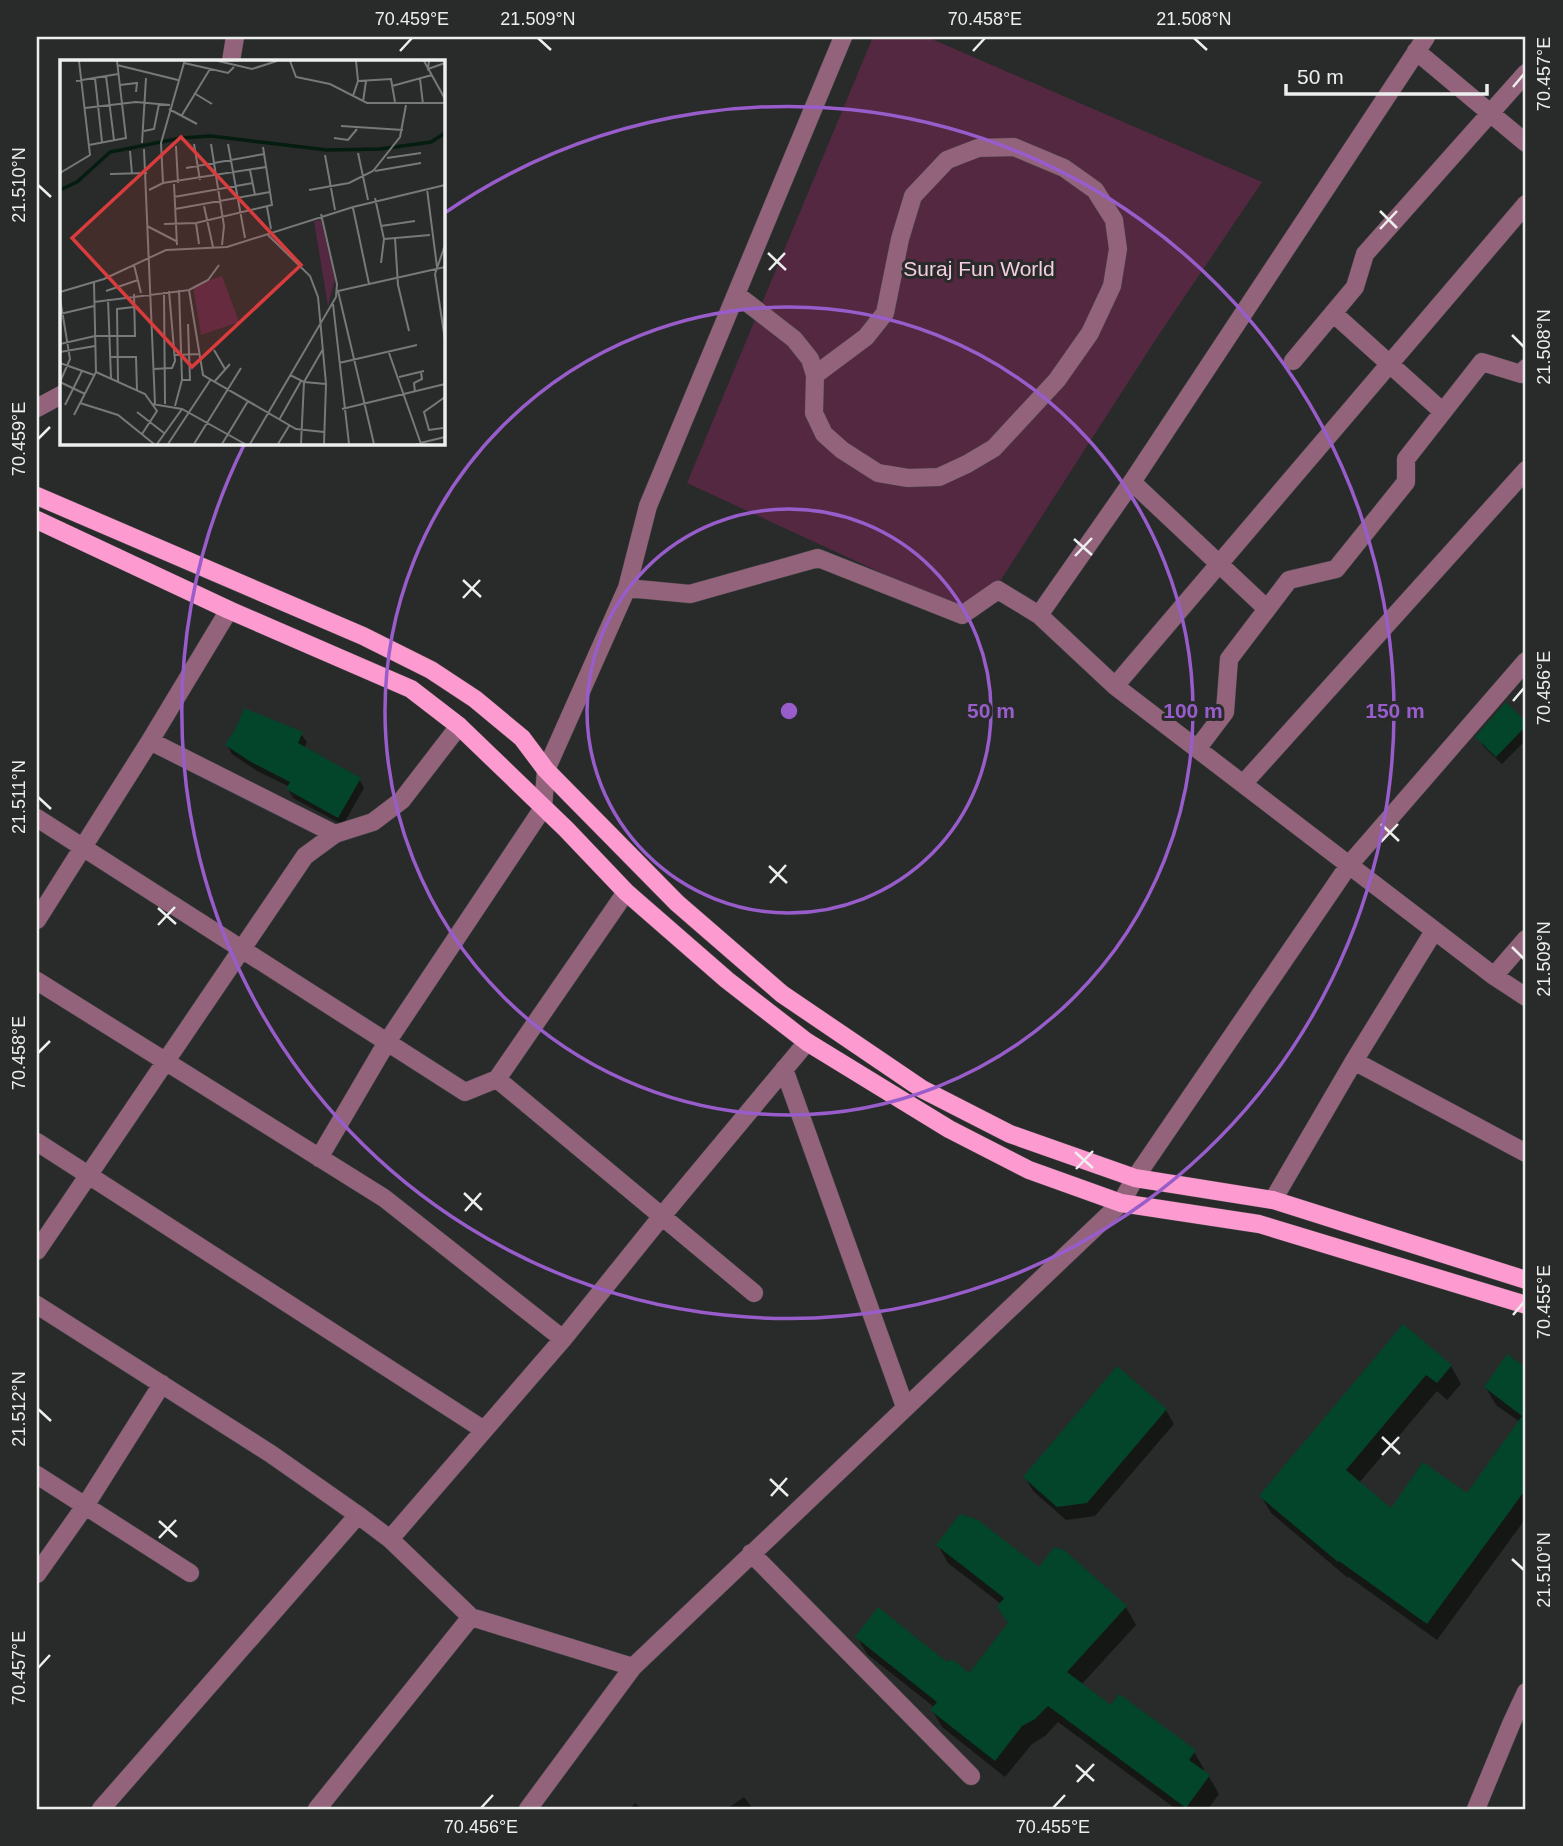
<svg xmlns="http://www.w3.org/2000/svg" width="1563" height="1846" font-family="Helvetica,sans-serif">
  <style>
    .green { fill: #542841 }
    .shadow { fill: #0007 }
    .building { fill: #02452b }
    .lines { fill: none; stroke-linecap: round; stroke-linejoin: round }
    .minor-casing { stroke: #444645; stroke-width: 19 }
    .major-casing { stroke: #444645; stroke-width: 19 }
    .minor { stroke: #93637c; stroke-width: 18 }
    .major { stroke: #fd9acf; stroke-width: 18 }
    .ticks { fill: none; stroke: #edefee; stroke-width: 2.5 }
    .ring { fill: none; stroke: #985dcb; stroke-width: 3.5 }
    .labels { text-anchor: middle; dominant-baseline: central; stroke-width: 6; stroke-linejoin: round; paint-order: stroke }
    .park-label { font-size: 21px; fill: #f5cde1; stroke: #282b29 }
    .inset-river { fill: none; stroke: #051d11; stroke-width: 3.5 }
    .inset-road { fill: none; stroke: #777978; stroke-width: 2 }
    .view { fill: #d83c3c; fill-opacity: 0.15; stroke: #d83c3c; stroke-width: 3.5 }
    .inset-edge { fill: none; stroke: #edefee; stroke-width: 3.5 }
    .centre { fill: #985dcb; stroke: #282b29; stroke-width: 3.5 }
    .ring-label { font-size: 21px; text-anchor: middle; font-weight: bold; fill: #985dcb; stroke: #282b29; stroke-width: 6; stroke-linejoin: round; paint-order: stroke }
    .neatline { fill: none; stroke: #edefee; stroke-width: 2.5 }
    .ticks-label { font-size: 18px; text-anchor: middle; fill: #edefee }
  </style>
  <rect width="100%" height="100%" fill="#282b29"/>
  <path class="green" d="M873,37H927L1262,182L1154,342L977,617L687,483Z"/>
  <path class="shadow" d="M1506,704L1526,725V740L1502,764L1483,746L1478,737Z
    M301,734L307,742L304,748L359,779L364,788L343,825L293,798L288,789L290,787L257,771L232,754L227,745Z
    M1403,1326L1451,1366L1461,1384L1447,1400L1437,1391L1359,1483L1391,1510L1468,1496L1520,1422L1496,1405L1486,1388L1508,1357L1526,1370V1518L1437,1640L1349,1577L1348,1578L1271,1513L1261,1496Z
    M1166,1410L1174,1424L1095,1516L1066,1520L1033,1491L1025,1477Z
    M938,1545L1040,1570L1126,1607L1136,1625L1081,1685L1112,1707L1194,1752L1204,1769L1202,1772L1209,1777L1219,1794L1208,1809H1176L1058,1722L1045,1736L1032,1744L1005,1777L942,1727L932,1710L934,1707L867,1654L857,1637L947,1664L970,1675L1009,1625L999,1607L1001,1604L948,1563Z
    M744,1797L753,1809H727Z
    M635,1803L642,1809H630Z"/>
  <path class="building" d="M1506,702L1526,722V726L1496,757L1475,737Z
    M244,708L303,732L298,743L361,778L338,818L286,789L290,782L251,762L225,745L236,728Z
    M1403,1324L1452,1365L1437,1383L1426,1375L1346,1470L1391,1508L1423,1462L1467,1493L1522,1416L1484,1387L1507,1354L1526,1368V1489L1427,1624L1339,1561L1338,1562L1259,1496Z
    M1117,1366L1167,1409L1087,1503L1057,1507L1023,1477Z
    M960,1514L978,1520L1039,1567L1054,1547L1064,1550L1127,1606L1067,1672L1111,1705L1119,1694L1196,1750L1189,1760L1210,1775L1186,1808L1048,1706L1035,1719L1022,1726L995,1761L930,1710L937,1702L855,1637L878,1607L947,1662L952,1659L969,1673L1008,1623L997,1607L1004,1598L936,1545Z"/>
  <g class="lines">
    <defs>
      <path id="minor" d="M1426,37L1132,482L1039,615L1115,686L1494,976L1526,997
        M1416,51L1526,143
        M231,61L235,37
        M736,294L794,339L810,359L815,375L814,413L824,434L842,450L878,473L908,478L939,477L967,464L994,448L1057,380L1090,333L1112,286L1118,249L1114,220L1095,190L1064,168L1014,147L978,148L947,160L913,196L900,239L885,313L866,337L815,375
        M1333,313L1443,412
        M1293,361L1355,287L1365,254L1526,73
        M37,408L61,395
        M1132,482L1267,609
        M627,588L690,594L818,558L962,615L998,590L1039,615
        M1115,686L1526,204
        M150,741L335,834
        M1197,749L1225,712L1229,659L1289,580L1336,569L1406,482V459L1482,362L1521,374L1526,368
        M1243,784L1526,470
        M37,818L465,1092L497,1079L754,1293
        M37,920L150,741L229,610
        M1494,976L1526,939
        M37,981L384,1198L563,1339
        M1354,1061L1526,1153
        M784,1069L905,1407
        M497,1079L626,892
        M37,1142L484,1430
        M319,1158L387,1042L543,808L546,770L627,588L648,506L843,37
        M1273,1200L1354,1061L1434,931
        M37,1251L305,856L335,834L373,822L402,800L459,726
        M37,1305L271,1454L358,1515L390,1539L471,1617L633,1667
        M37,1475L190,1573
        M390,1539L563,1339L662,1216L807,1042
        M751,1553L971,1776
        M37,1574L85,1506L162,1384
        M101,1809L358,1515
        M317,1809L471,1617
        M528,1809L633,1667L1121,1203L1135,1178L1349,865L1526,661
        M1476,1809L1512,1722L1526,1692"/>
      <path id="major" d="M37,496L363,636L431,670L475,699L522,738L546,770L677,903L782,994L922,1089L1010,1134L1135,1178L1273,1200L1526,1280
        M37,520L229,610L411,689L459,726L566,829L626,892L727,980L807,1042L949,1129L1029,1170L1121,1203L1259,1224L1526,1305"/>
    </defs>
    <use href="#minor" class="minor-casing"/>
    <use href="#major" class="major-casing"/>
    <use href="#minor" class="minor"/>
    <use href="#major" class="major"/>
  </g>
  <path class="ticks" d="M538,38L551,50M1194,38L1207,50M400,51L412,38M973,51L985,38M1513,87L1524,74M38,185L51,197M1380,211L1397,228M1380,229L1397,211M768,253L786,270M769,270L785,253M1512,335L1524,347M38,439L50,427M1074,539L1092,555M1075,556L1092,538M463,580L481,597M463,598L480,580M1513,701L1524,688M38,797L51,809M1381,824L1399,841M1381,842L1398,824M769,866L787,883M770,883L786,865M158,908L176,924M158,925L175,907M1512,947L1524,959M38,1053L50,1041M1075,1152L1093,1168M1076,1169L1093,1151M464,1193L482,1210M465,1211L481,1193M1513,1315L1524,1302M38,1409L51,1421M1382,1437L1400,1454M1382,1455L1399,1437M770,1479L788,1496M771,1496L787,1478M159,1521L177,1537M159,1538L176,1520M1512,1559L1524,1570M38,1668L50,1655M1076,1765L1094,1781M1077,1782L1094,1764M481,1808L493,1795M1053,1808L1065,1795"/>
  <g class="ring">
    <circle cx="789" cy="711" r="202"/>
    <circle cx="789" cy="711" r="404"/>
    <path d="M446 212A606 606 0 1 1 244 445"/>
  </g>
  <g class="labels">
    <g class="park-label">
      <text x="979" y="268">Suraj Fun World</text>
    </g>
  </g>
  <g transform="translate(60 60)">
    <rect width="385" height="385" fill="#282b29"/>
    <path d="M261,160L275,219L268,246L254,161ZM162,216L179,262L141,275L133,226Z" fill="#542841"/>
    <path class="inset-river" d="M0,130L17,122L50,92L121,78L151,76L267,90L320,89L371,82L385,73"/>
    <path class="inset-road" d="M158,1L192,9L217,1M230,1L236,17L270,24L307,43H384M364,1L385,39M369,1L368,9L385,3M57,5L118,20M46,16L54,80M35,18L42,82M360,19L363,44M16,21L58,14M298,21L331,19L335,42M60,25L77,23L76,32M332,26L372,15M134,33L152,44M293,36L298,21L296,1M303,42L306,21M25,48L76,42L110,45M109,49L137,64M122,55L150,9M281,66L343,70M84,71L94,69L99,44M274,78L288,80L297,69M82,83L86,18M134,84L140,120M151,84L164,166L162,185M168,84L185,178M29,85L66,78L57,1M116,86L118,123M84,89L95,344M70,91L72,114M298,93L308,140M265,95L275,150M327,98L361,93M126,108L204,94M190,110L195,135M315,111L361,103M0,113L30,95L19,1M50,114L87,113M103,123L101,83L124,3L168,13L174,7M114,124L117,185M367,129L377,207M89,130L103,123L206,107M249,130L289,123L313,111L340,77L346,45M114,137L193,123M315,138L324,179L321,203M144,146L153,187M207,147L211,169M293,148L309,224M115,149L210,132M136,163L139,184M104,164L136,163L212,145L203,87M87,166L116,181M321,166L355,161M208,175L250,216L258,237L266,324L264,384M335,178L338,225L349,271M324,179L370,175M385,185L375,214L385,280M74,205L81,233M129,230L148,220L159,205M46,231L78,220M0,232L44,219L106,190L167,187L293,147L385,125M104,232L105,344M0,238L10,299L0,322M48,239L51,318M34,242L129,230L143,315L236,369L264,372M273,244L289,384M0,254L34,246M0,284L35,276H75L74,234M154,290L165,309M0,292L35,286M329,293L361,384M115,295L139,294M50,297H76L77,330M0,303L34,315M279,303L357,285M93,309L112,308L115,301L109,231M36,312L85,334L97,351L82,374M230,315L244,322L266,324M339,317L364,311M122,320H130L128,264M58,321L57,249L74,247M155,321L170,304M0,322L25,334M355,332L354,323L362,319L361,312M20,343L58,355L94,384M92,344L122,349L185,384M5,345L22,311M115,346L122,320L119,230M282,349L385,324M77,352L104,373M14,355L36,312L34,223M219,360L241,321M383,368L369,370L364,352L385,337M97,384L122,349M108,384L151,319M134,384L181,308M162,384L188,341M190,384L276,237L277,224L261,154M218,384L229,366M241,384L244,322L263,289M314,384L278,231L385,207M356,384L385,377"/>
    <path class="view" d="M121,77L241,205L132,307L12,178Z"/>
    <rect width="385" height="385" class="inset-edge"/>
  </g>
  <circle cx="789" cy="711" r="10" class="centre"/>
  <g class="ring-label">
    <text x="991" y="718">50 m</text>
    <text x="1193" y="718">100 m</text>
    <text x="1395" y="718">150 m</text>
  </g>
  <rect width="1563" height="1846" fill="none" stroke="#282b29" stroke-width="77"/>
  <path d="M1286 84v10h201v-10" fill="none" stroke="#edefee" stroke-width="3.5"/>
  <text x="1297" y="84" font-size="21" fill="#edefee" stroke="#282b29" stroke-width="5" paint-order="stroke">50 m</text>
  <rect x="38" y="38" width="1486" height="1770" class="neatline"/>
  <g class="ticks-label">
    <text x="412" y="25">70.459°E</text>
    <text x="538" y="25">21.509°N</text>
    <text x="985" y="25">70.458°E</text>
    <text x="1194" y="25">21.508°N</text>
    <text transform="translate(1544 74) rotate(-90)" y="6">70.457°E</text>
    <text transform="translate(19 185) rotate(-90)" y="6">21.510°N</text>
    <text transform="translate(1544 347) rotate(-90)" y="6">21.508°N</text>
    <text transform="translate(19 439) rotate(-90)" y="6">70.459°E</text>
    <text transform="translate(1544 688) rotate(-90)" y="6">70.456°E</text>
    <text transform="translate(19 797) rotate(-90)" y="6">21.511°N</text>
    <text transform="translate(1544 959) rotate(-90)" y="6">21.509°N</text>
    <text transform="translate(19 1053) rotate(-90)" y="6">70.458°E</text>
    <text transform="translate(1544 1302) rotate(-90)" y="6">70.455°E</text>
    <text transform="translate(19 1409) rotate(-90)" y="6">21.512°N</text>
    <text transform="translate(1544 1570) rotate(-90)" y="6">21.510°N</text>
    <text transform="translate(19 1668) rotate(-90)" y="6">70.457°E</text>
    <text x="481" y="1833">70.456°E</text>
    <text x="1053" y="1833">70.455°E</text>
  </g>
</svg>
